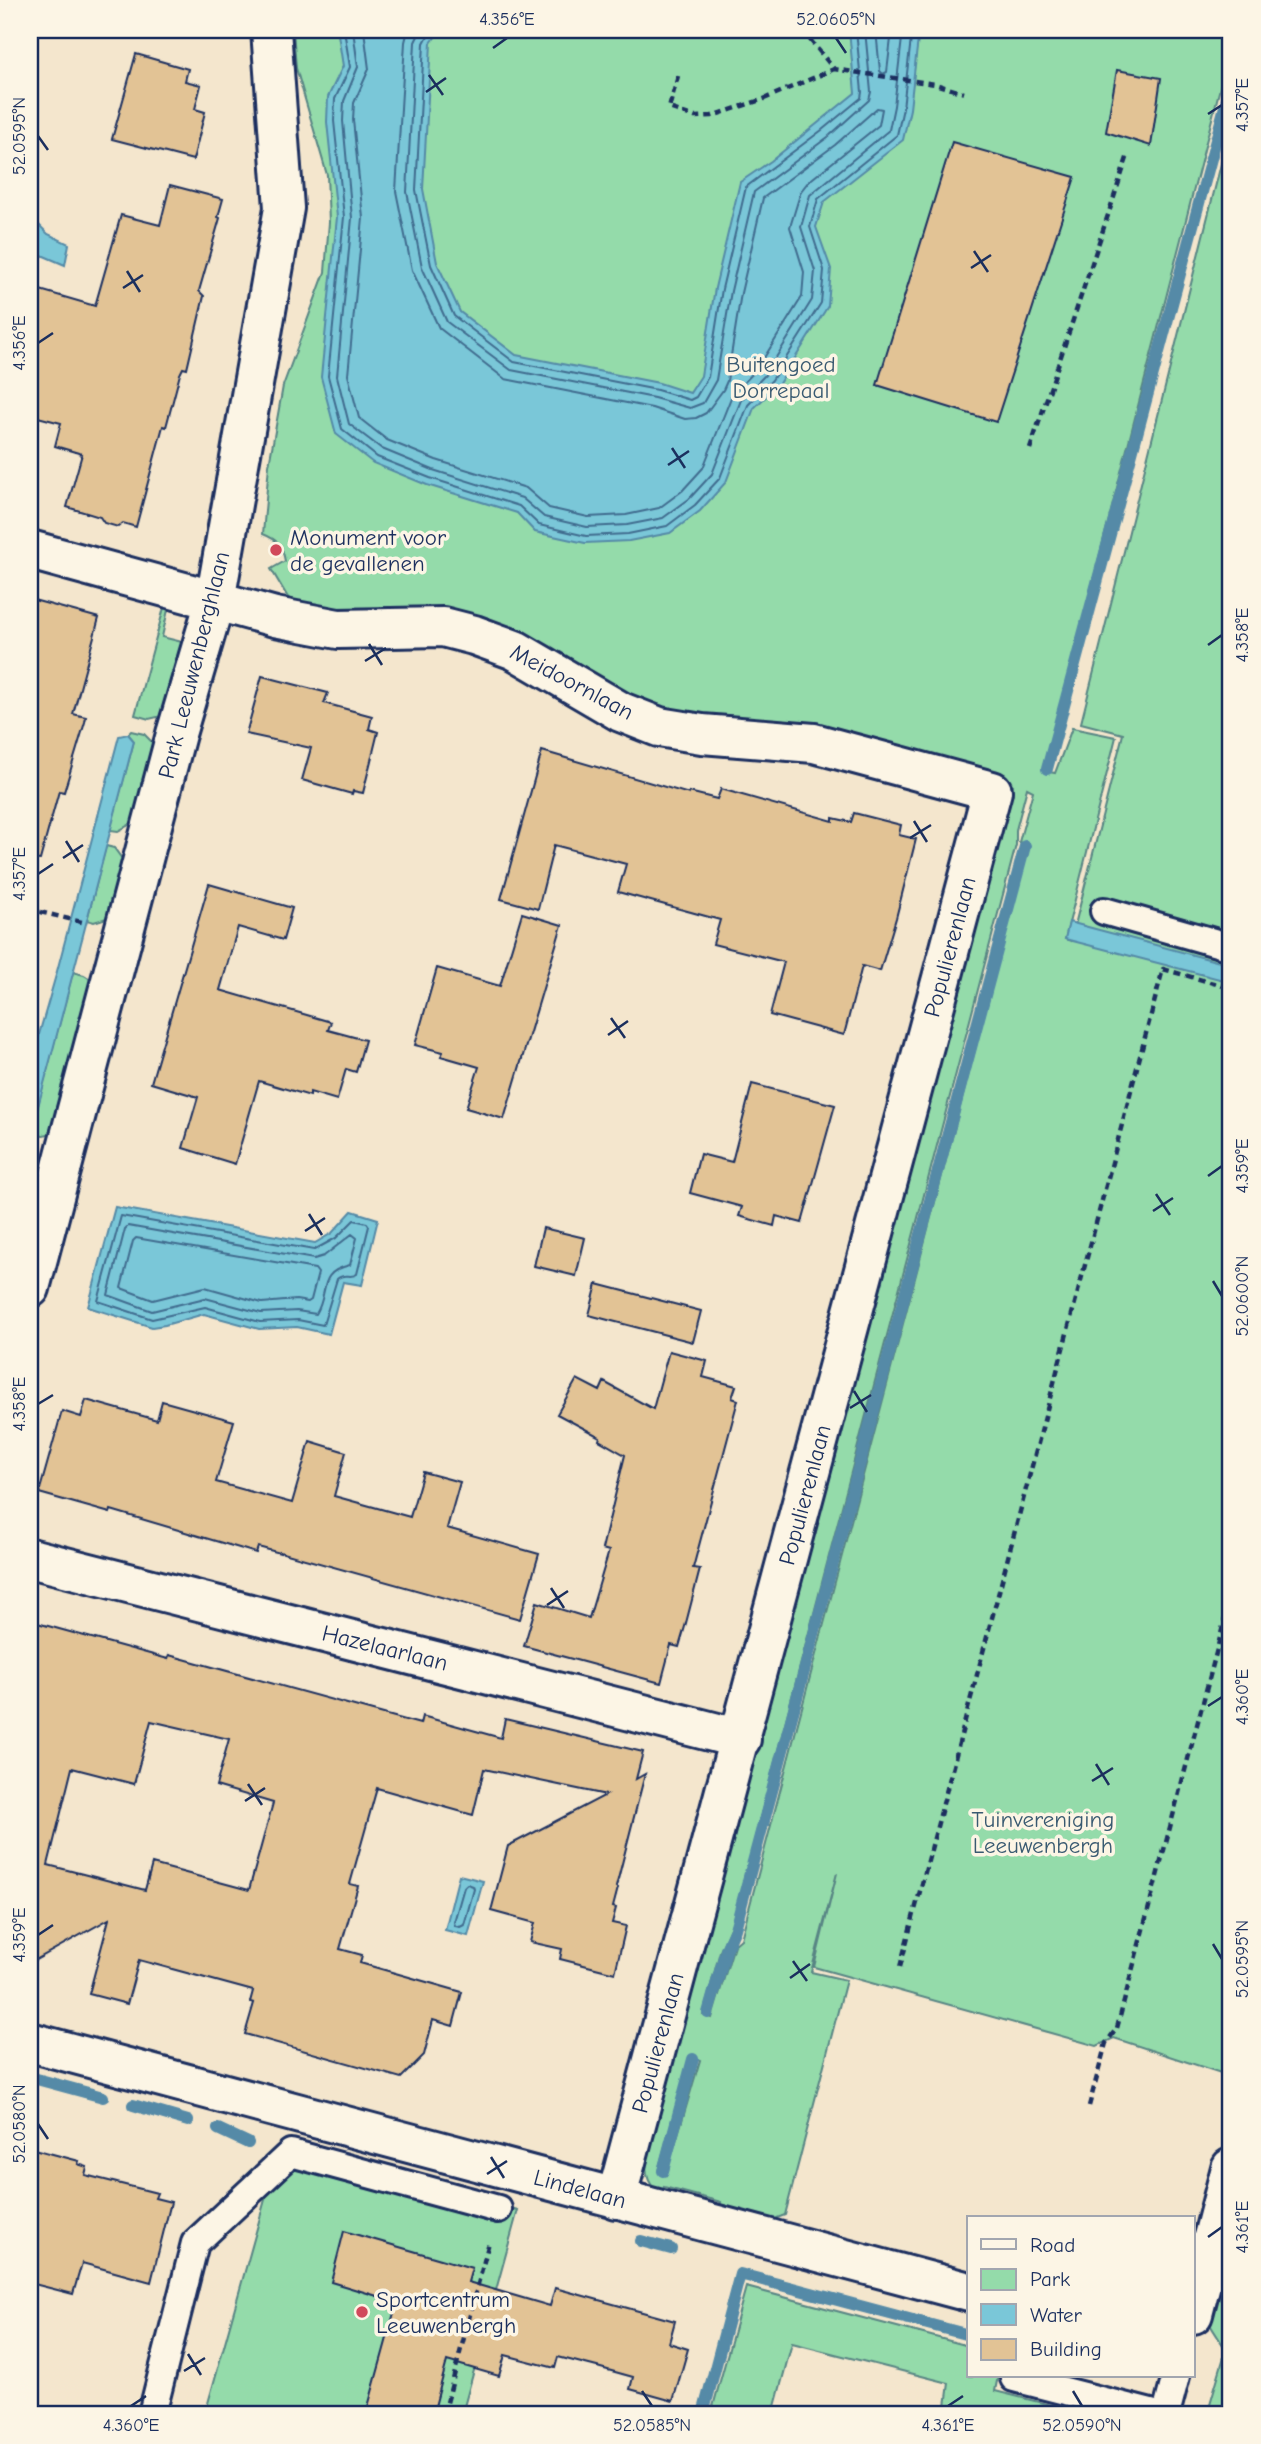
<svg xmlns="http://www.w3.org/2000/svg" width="1261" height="2444" font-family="'Comic Neue',sans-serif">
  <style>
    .green { fill: #94dbaa; stroke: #588584; stroke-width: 2; fill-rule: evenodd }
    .water { fill: #7ac7d8; stroke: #548aa7; stroke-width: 2 }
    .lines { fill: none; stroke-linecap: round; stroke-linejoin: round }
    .shore { stroke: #416c8f; stroke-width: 2 }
    .stream { stroke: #548aa7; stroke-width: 12 }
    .building { fill: #e2c395; stroke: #1b2f5e; stroke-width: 2; fill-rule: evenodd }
    .lane-casing { stroke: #1b2f5e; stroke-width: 32 }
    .street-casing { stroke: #1b2f5e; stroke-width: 44 }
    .path { stroke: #1b2f5e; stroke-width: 4.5; stroke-dasharray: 7 5; stroke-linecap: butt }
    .lane { stroke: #fcf5e5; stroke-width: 26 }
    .street { stroke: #fcf5e5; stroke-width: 38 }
    .ticks { fill: none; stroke: #1b2f5e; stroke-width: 2.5 }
    .poi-dot { fill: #d1495b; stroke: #fcf5e5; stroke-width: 2.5 }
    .labels { text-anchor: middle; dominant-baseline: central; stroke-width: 7; stroke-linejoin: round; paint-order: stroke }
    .park-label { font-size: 23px; fill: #395a71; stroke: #fcf5e5 }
    .poi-label { font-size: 23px; fill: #1b2f5e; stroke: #fcf5e5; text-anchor: start }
    .street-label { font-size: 23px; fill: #1b2f5e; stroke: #fcf5e5 }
    .neatline { fill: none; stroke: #1b2f5e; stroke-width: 2.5 }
    .ticks-label { font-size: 18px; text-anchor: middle; fill: #1b2f5e }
  </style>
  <rect width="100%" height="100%" fill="#f4e6cd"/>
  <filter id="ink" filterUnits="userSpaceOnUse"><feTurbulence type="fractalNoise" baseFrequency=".0143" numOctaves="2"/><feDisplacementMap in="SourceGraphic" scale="14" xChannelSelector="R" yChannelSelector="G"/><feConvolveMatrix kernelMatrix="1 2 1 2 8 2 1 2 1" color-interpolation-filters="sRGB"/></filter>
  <g filter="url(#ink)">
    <path class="green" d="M293,30H1231V45L1044,771L1055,773L1072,728L1116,737L1065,939L1071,941L1123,734L1081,723L1231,124V2060L1227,2075L1114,2038L1097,2046L814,1967L837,1873L811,1972L846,1980L785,2215L772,2220L719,2210L721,2202L664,2187L662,2196C650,2186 644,2176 647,2161L1013,785L802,727L651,710L347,615L293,606L271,569L285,561C282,545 278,540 263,534L269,465L283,386L325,272L329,222L327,175L296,68ZM1027,788L1033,791L1019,842L1029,845L741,1939L734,1945L712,2018L703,2015L720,1951L733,1921L1016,845V830ZM690,2056L700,2060L666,2175L658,2171Z
      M165,604L169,605L162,637L182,642L162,716L149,719L135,715Z
      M131,731L144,734L155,745L136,821L118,831L110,830L134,741L128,734Z
      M106,846L114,848L125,863L110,917L94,922L87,920Z
      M73,972L84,975L95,982L54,1133L38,1136L30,1135Z
      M280,2146L518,2210L462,2414H205Z
      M1231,2240V2315L1223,2345L1209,2323Z
      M746,2287L969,2346V2376H998L995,2391L1086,2414H945L949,2383L792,2343L773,2414H711Z
      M1231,2333V2414H1207Z"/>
    <path class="water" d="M335,30H440L431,43L423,189L437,263L460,312L516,355L659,383L690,393L701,376L715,288L740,182L771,161L855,93L849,30H919L910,109L903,140L824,202L816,227L831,269L828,306L778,385L754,408L726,482L700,511L670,533L629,541L585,543L535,532L517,513L427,485L373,463L336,434L321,377L337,217L327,122L328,97L343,66L338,34Z
      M32,218L48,234L69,244L65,265L30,250V221Z
      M128,734L134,741L30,1137V1066L56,975L119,736Z
      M1069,922L1231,965V982L1065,939Z
      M115,1207L315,1243L332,1233L352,1211L378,1219L362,1285L343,1282L329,1334L297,1327L259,1329L204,1314L165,1325L152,1327L88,1307Z
      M459,1875L483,1881L468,1936L445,1930Z"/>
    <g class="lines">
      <path class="shore" d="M344,30L350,67L335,99L334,121L344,217L328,376L342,429L377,457L430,478L519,506L539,525L586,536L628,534L667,526L695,505L720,478L748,405L772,380L821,303L824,270L810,227L818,199L897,135L903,108L912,30
        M353,30L358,67L344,101L343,121L352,218L337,376L349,424L382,449L433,470L522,498L544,517L587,527L627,525L663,518L689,499L712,474L741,400L765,375L812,300L815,271L801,227L810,195L889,130L894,106L903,30
        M364,30L369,69L354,103L353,120L363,218L348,375L359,418L387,440L436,460L526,488L549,508L588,517L626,515L659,508L682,491L703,468L732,395L757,369L802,297L804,272L790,227L801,191L808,182L879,125L882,109L877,108L835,145L763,198L741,293L727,381L723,390L706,413L696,418L685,419L652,408L505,379L439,328L412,270L396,191L405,42L408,30
        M421,30L415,42L407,192L422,267L447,322L511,370L654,398L690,408L703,403L716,380L731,291L754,192L828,137L869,100L871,92L865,30
        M431,30L424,43L416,190L431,265L454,316L514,362L657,390L690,400L696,397L708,377L722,289L746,187L822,130L861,98L862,92L856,30
        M876,30L880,71L883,74L887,72L892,30
        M121,1216L314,1250L336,1238L354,1220L367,1223L369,1226L357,1274C351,1279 344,1272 337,1279L323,1325L298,1320L260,1322L205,1307L152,1319L98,1301Z
        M128,1226L314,1259L324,1256L352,1234L357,1238L350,1265C316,1273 330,1291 316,1314L297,1311L261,1313L205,1298L152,1311L108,1295L125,1229Z
        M136,1238L315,1269L318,1273L311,1300L308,1302L296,1300L262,1303L205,1287L153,1300L121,1288L133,1241Z
        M467,1884L473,1886L474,1889L464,1925L460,1927L455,1926L454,1922L464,1887Z"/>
      <path class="stream" d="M1047,769L1231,84
        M708,2013L727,1947L735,1929L1025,846
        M33,2078L103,2097
        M133,2105L188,2121
        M218,2129L248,2143
        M663,2171L693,2059
        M641,2241L671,2249
        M703,2414L740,2274L969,2335"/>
    </g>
    <path class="building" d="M136,54L188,69L185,81L201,85L195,109L205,112L193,160L112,139Z
      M1117,70L1161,78L1151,146L1106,132Z
      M952,142L1075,177L996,422L877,385Z
      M170,185L223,199L218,217L220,218L199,291L204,296L187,369L183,368L180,374L166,427L163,426L136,527L123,523L118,527L104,523L100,517L67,507L82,454L55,446L61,423L30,415V287L95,306L121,215L160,225Z
      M30,599L99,618L73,714L86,717L85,722L64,792L59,791L40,860L30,859Z
      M262,676L328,693L324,703L372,716L369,729L378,732L363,793L353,791L352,794L302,780L311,748L246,734Z
      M542,751L689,794V792L717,799L721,789L833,821V818L851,822L854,813L901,825L899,835L916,839L896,918L880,971L862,966L844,1035L770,1015L784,962L713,944L720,920L618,892L626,864L554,845L538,909L501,899Z
      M209,884L292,908L283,940L238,927L220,990L331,1022L328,1030L365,1040L356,1072L346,1069L337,1100L310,1092V1096L259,1081L235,1164L183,1148L198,1097L151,1083Z
      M522,913L562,925L504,1119L466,1108L479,1067L441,1056L443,1052L415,1045L437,968L500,986Z
      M752,1084L835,1105L802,1223L776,1216L774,1226L739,1216L742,1207L690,1193L700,1154L732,1162Z
      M543,1228L585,1238L576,1276L534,1266Z
      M597,1284L701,1311L693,1342L589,1315Z
      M669,1351L707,1361L703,1377L736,1386L732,1398L738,1400L693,1568L700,1569L686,1623L679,1647L671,1645L661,1683L524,1646L537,1602L589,1618L609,1551L602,1549L625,1455L599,1440L600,1437L557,1414L577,1379L600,1391L604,1382L653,1409Z
      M86,1400L157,1420L162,1401L234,1421L216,1482L292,1503L310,1441L346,1452L334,1496L410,1517L423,1472L460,1482L447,1528L539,1554L520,1619L280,1552V1553L258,1547L256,1553L111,1510L110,1513L39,1493L62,1411L81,1417Z
      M30,1621L168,1659L169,1655L420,1724L422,1716L501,1738L505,1719L643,1752L636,1779L645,1774L616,1887L618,1888L613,1907L616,1908L612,1923L626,1926L615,1973L560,1959L562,1949L530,1942L535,1923L491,1911L508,1846L606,1795L484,1769L473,1815L377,1788L350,1884L358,1886L340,1949L362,1955L360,1963L462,1992L453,2026L433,2020L424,2055L401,2078L245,2034L254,2003L250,2002L253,1991L139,1960L127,2004L89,1994L109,1919L30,1963ZM151,1721L229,1739L216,1786L273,1803L249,1890L152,1864L145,1890L48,1865L72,1768L134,1784Z
      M30,2148L79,2161L78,2164L87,2167L85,2175L157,2193L155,2198L171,2202L151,2282L82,2263L73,2294L30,2283Z
      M344,2231L472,2268L468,2282L550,2306L555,2288L675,2321L669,2343L688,2349L673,2401L630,2389L633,2377L597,2367L558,2357L555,2368L505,2355L499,2376L447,2361L433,2414H366L397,2302L331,2282Z"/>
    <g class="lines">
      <defs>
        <path id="lane" d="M1104,911L1231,947
          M1014,2378L1155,2414
          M152,2414L195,2243L291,2153L498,2209
          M1166,2414L1176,2376"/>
        <path id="street" d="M30,550L275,617L338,629L443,627L474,635L515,650L621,712L659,727L702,734L814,743L992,791L616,2199
          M30,1288L176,734L215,601L284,208L271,30
          M30,1558L741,1739
          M30,2042L969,2292
          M1193,2314L1231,2168"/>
      </defs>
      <use href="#lane" class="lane-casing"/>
      <use href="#street" class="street-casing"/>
      <path class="path" d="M802,30L834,69L935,84L964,93
        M678,76L669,108L695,117L712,116L764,99L834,69
        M1030,449L1128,155
        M40,912L86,923
        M900,1967L1163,969L1231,988
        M1089,2106L1106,2043L1117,2028L1231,1596
        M444,2414L489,2242"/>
      <use href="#lane" class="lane"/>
      <use href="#street" class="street"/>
    </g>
  </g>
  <path class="ticks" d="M836,38L846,53M493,48L507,38M429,75L443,95M426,92L446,78M1208,114L1222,105M38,136L48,150M974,251L988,272M971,268L991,255M127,271L140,292M123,288L143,275M38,343L53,333M672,448L685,468M668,465L689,451M369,644L382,665M1208,645L1222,635M365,661L386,648M914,821L927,842M910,838L931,825M66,841L79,862M63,858L83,845M38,874L53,864M611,1018L625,1038M608,1035L628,1021M1208,1176L1222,1166M1156,1194L1170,1215M1153,1211L1173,1198M309,1214L322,1235M305,1231L325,1218M1213,1281L1222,1296M854,1391L867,1412M38,1404L53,1395M850,1408L871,1395M551,1588L564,1608M547,1605L568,1591M1208,1706L1222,1697M1096,1764L1109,1785M1092,1781L1113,1768M248,1784L262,1805M245,1801L265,1788M38,1935L53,1925M1213,1944L1222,1959M793,1961L807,1981M790,1978L810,1964M38,2124L48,2139M491,2157L504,2178M487,2174L507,2161M1208,2237L1222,2227M188,2354L201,2375M184,2371L205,2358M642,2391L652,2406M1073,2391L1082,2406M131,2406L146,2396M948,2406L963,2396"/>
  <g class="poi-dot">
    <circle cx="276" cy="550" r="7"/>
    <circle cx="362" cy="2312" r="7"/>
  </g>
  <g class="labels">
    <g class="park-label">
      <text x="781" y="364">Buitengoed<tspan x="781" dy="26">Dorrepaal</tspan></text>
      <text x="1043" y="1819">Tuinvereniging<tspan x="1043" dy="26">Leeuwenbergh</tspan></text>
    </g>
    <g class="poi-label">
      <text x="290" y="537">Monument voor<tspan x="290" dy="26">de gevallenen</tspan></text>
      <text x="376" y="2299">Sportcentrum<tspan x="376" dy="26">Leeuwenbergh</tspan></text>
    </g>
    <g class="street-label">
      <text transform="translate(194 665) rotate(-76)">Park Leeuwenberghlaan</text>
      <text transform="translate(572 682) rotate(28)">Meidoornlaan</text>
      <text transform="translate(950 947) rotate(-75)">Populierenlaan</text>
      <text transform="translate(805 1495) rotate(-75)">Populierenlaan</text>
      <text transform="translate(385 1648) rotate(14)">Hazelaarlaan</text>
      <text transform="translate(658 2043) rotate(-75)">Populierenlaan</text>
      <text transform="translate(580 2189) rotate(15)">Lindelaan</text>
    </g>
  </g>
  <rect width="1261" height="2444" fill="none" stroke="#fcf5e5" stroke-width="77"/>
  <rect x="967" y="2216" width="228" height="161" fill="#fcf5e5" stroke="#a2a6af" stroke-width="2"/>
  <rect x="981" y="2239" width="35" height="10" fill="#fcf5e5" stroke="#a2a6af" stroke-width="2"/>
  <text x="1030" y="2252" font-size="21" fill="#1b2f5e">Road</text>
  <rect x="981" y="2269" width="35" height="21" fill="#94dbaa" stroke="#a2a6af" stroke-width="2"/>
  <text x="1030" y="2286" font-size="21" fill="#1b2f5e">Park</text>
  <rect x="981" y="2304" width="35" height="21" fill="#7ac7d8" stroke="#a2a6af" stroke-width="2"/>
  <text x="1030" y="2322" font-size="21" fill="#1b2f5e">Water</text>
  <rect x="981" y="2339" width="35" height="21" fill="#e2c395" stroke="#a2a6af" stroke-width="2"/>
  <text x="1030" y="2356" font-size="21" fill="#1b2f5e">Building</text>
  <rect x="38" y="38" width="1184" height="2368" class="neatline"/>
  <g class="ticks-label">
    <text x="507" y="25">4.356°E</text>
    <text x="836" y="25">52.0605°N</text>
    <text transform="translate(1242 105) rotate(-90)" y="6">4.357°E</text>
    <text transform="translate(19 136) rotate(-90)" y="6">52.0595°N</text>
    <text transform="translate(19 343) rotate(-90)" y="6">4.356°E</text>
    <text transform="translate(1242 635) rotate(-90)" y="6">4.358°E</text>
    <text transform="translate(19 874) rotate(-90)" y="6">4.357°E</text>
    <text transform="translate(1242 1166) rotate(-90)" y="6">4.359°E</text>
    <text transform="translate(1242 1296) rotate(-90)" y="6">52.0600°N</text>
    <text transform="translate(19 1404) rotate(-90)" y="6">4.358°E</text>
    <text transform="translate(1242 1697) rotate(-90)" y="6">4.360°E</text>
    <text transform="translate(19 1935) rotate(-90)" y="6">4.359°E</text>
    <text transform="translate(1242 1959) rotate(-90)" y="6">52.0595°N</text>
    <text transform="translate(19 2124) rotate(-90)" y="6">52.0580°N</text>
    <text transform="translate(1242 2227) rotate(-90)" y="6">4.361°E</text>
    <text x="131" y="2431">4.360°E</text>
    <text x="652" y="2431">52.0585°N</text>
    <text x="948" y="2431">4.361°E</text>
    <text x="1082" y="2431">52.0590°N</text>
  </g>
</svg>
